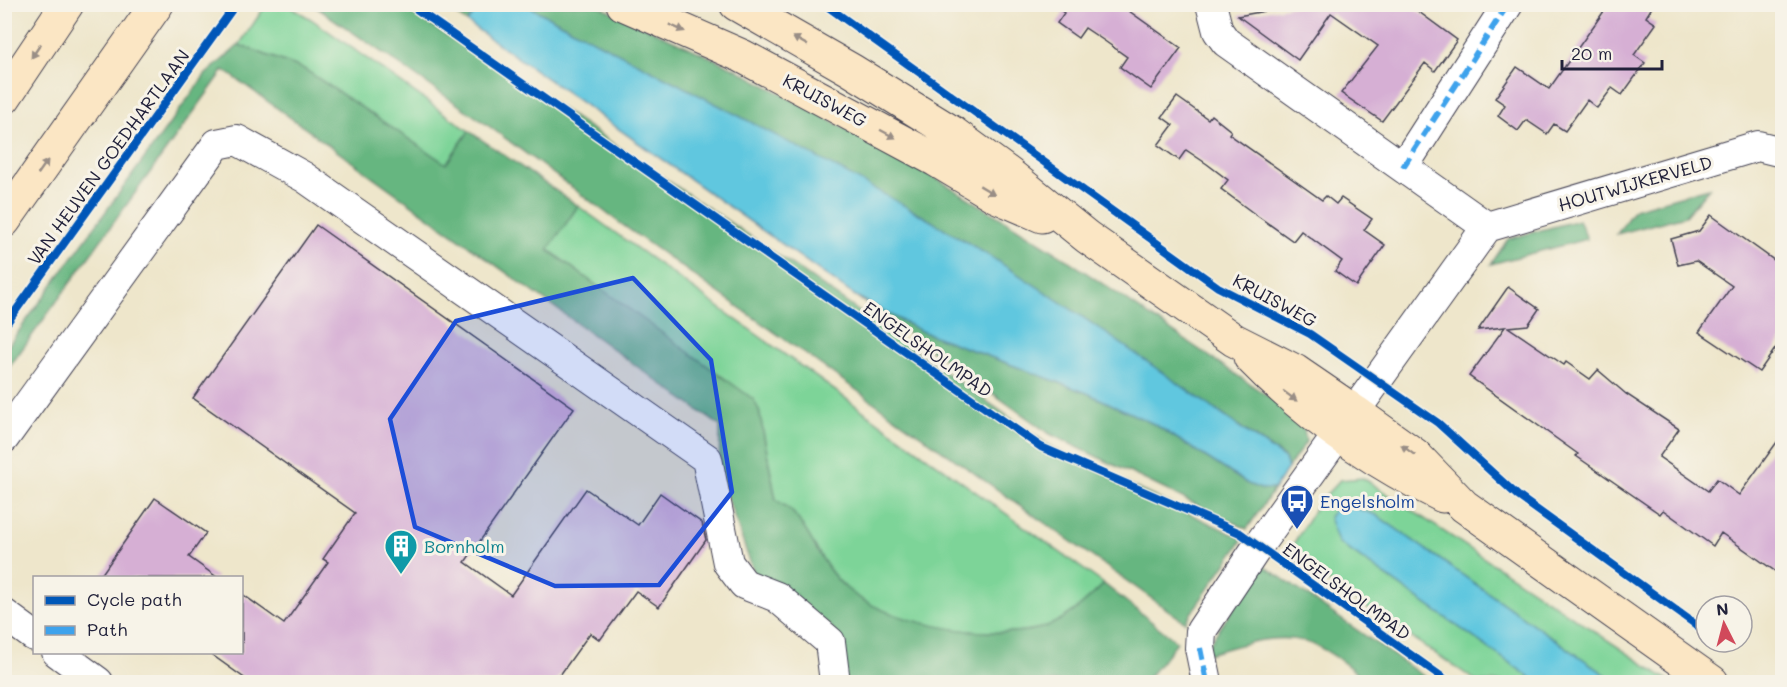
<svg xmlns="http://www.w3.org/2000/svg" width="1787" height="687" font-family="Mali,sans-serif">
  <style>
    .green { fill: #7dd498; stroke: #507b6a; stroke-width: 1.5 }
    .forest { fill: #66b680; stroke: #446c5e; stroke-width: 1.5 }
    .water { fill: #61c7df; stroke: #42748d; stroke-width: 1.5 }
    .building { fill: #d6afd4 }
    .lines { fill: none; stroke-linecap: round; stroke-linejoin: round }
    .street-casing { stroke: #413f51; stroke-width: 32 }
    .secondary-casing { stroke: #413f51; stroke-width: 35 }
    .street { stroke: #fff; stroke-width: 30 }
    .secondary { stroke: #fbe6c4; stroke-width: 33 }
    .quiet { stroke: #3ea2ec; stroke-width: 6; stroke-dasharray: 12 6; stroke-linecap: butt }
    .cycleway-casing { stroke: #f7f3e8; stroke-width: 11 }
    .cycleway { stroke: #0057b8; stroke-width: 8 }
    .oneway { fill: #998e86 }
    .marked { fill: #1d4ed8; fill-opacity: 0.2; stroke: #1d4ed8; stroke-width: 4.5; stroke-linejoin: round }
    .labels { text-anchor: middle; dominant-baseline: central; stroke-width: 6; stroke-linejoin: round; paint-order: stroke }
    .street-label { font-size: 18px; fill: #22223b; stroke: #f7f3e8 }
    .transit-label { font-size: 18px; fill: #164399; stroke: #f7f3e8; text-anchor: start }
    .culture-label { font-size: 18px; fill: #0d838f; stroke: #f7f3e8; text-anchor: start }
  </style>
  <rect width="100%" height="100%" fill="#f7f3e8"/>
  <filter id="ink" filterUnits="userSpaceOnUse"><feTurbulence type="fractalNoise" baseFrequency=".0167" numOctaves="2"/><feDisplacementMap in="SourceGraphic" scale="12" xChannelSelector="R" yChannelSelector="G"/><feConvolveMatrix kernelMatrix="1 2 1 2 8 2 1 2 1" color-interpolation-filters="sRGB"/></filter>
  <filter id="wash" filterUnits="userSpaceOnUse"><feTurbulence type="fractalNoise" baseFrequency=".008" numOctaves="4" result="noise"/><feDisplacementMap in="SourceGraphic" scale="24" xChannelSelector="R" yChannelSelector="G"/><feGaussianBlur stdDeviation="1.35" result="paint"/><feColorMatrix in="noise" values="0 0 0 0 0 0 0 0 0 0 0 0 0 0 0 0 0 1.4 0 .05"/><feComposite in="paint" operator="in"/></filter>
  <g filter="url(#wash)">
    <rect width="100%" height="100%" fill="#eee6cb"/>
    <path class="green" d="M266,5H287L311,19L469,131L446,164L304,69L239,45Z
      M578,206L1104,584C1085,603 1064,623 1037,629C985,640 886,624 846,588C822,566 813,538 794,514C790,508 782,504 776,500L759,410L548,249Z
      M1363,478L1671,682H1616L1376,515L1356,508H1336L1338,542L1537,682H1478L1287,554L1320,501L1340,480Z"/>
    <path class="forest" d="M313,5H399L529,87L800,270L1056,450L1243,539L1185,622L624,226L486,124Z
      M442,5H481L467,22Z
      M526,5H597L736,69L936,178L1060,255L1275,401L1303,424L1306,442L1288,468L1285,458L1116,341L919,214Z
      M239,45L304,69L446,164L469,131L578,206L548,250L753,399L759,410L776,500C782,504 790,508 794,514C814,538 821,566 846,588C886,624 986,640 1037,629C1064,623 1085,603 1104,584L1177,642L1145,682H839L832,628L754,573L719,474L720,426L224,70L5,373V350L205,75Z
      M1709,188L1685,216L1617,234L1634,209Z
      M1579,220L1587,239L1491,264L1508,239Z
      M854,295L921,331L1087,393L1156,425L1248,484L1261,489H1274L1247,529L1050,434Z
      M1263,565L1432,682H1367C1306,627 1283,632 1208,654L1207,647Z"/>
    <path class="water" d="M481,5H526C657,74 790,140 919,214C1046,286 1165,375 1285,459L1288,468L1274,489H1261L1248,484L1156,425L1087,393L921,331L854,295L467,22Z
      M1336,508H1356L1376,515L1616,682H1537L1338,542L1329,517Z"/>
    <g id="blocks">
      <path class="building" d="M1052,4H1119L1181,48L1151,89L1120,67L1127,57L1106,42L1085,28L1078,38L1057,23L1064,13Z
        M1303,4H1408L1457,40L1435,71L1425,63L1382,121L1341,93L1378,46L1331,13L1298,60L1238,16Z
        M1609,4H1654L1646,17L1656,24L1634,55L1645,63L1622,95L1612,88L1597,108L1587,100L1565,131L1554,124L1547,134L1526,120L1518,131L1498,116L1505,105L1495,98L1517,67L1549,89Z
        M1177,97L1208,119L1211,115L1231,131L1229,134L1322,200L1326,196L1336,204L1341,198L1372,219L1364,230L1385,245L1356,286L1335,271L1342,261L1301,231L1293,241L1252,212L1221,189L1228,180L1207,164L1186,150L1179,160L1158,145L1173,125L1162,117Z
        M1711,215L1782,266V339L1759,372L1699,332L1732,286L1696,261L1678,265L1671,239L1699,231Z
        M316,225L574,408L465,562L511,595L586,489L638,525L660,493L702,523L706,540L659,607L636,591L600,640L590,633L555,682H250L208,652H242V594L284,624L328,562L323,559L355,513L193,398Z
        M1508,287L1539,309L1528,325L1508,327L1564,365L1566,362L1590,379L1598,370L1626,394L1679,429L1659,457L1708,491L1717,479L1739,495L1782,435V576L1721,533L1713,546L1663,510L1660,514L1576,456L1578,454L1469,376L1505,327L1478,330Z
        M155,498L206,533L189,557L218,578H99Z"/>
    </g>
  </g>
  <g filter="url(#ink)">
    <use href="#blocks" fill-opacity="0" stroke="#413f51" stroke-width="1.5"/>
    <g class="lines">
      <defs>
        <path id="street" d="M1211,4L1218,31L1226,42L1487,227
          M1403,167L1508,4
          M4,438L217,144L237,140L304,177L707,459L728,563L744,584L777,597L830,642L835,682
          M4,614L34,636
          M57,652L98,682
          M1207,682L1200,648L1201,631L1258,546L1487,227L1758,146L1782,152"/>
        <path id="secondary" d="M623,4L742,56L936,160L996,196L1042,216
          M736,4L851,70L953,133L1009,174L1087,237L1234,340L1295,371L1355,412L1415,455L1464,506L1712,682
          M4,98L67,4
          M4,221L157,4
          M1250,357C1305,414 1372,462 1443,496"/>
      </defs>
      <use href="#street" class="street-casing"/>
      <use href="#secondary" class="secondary-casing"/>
      <use href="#street" class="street"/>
      <use href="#secondary" class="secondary"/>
      <path class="quiet" d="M1403,167L1508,4
        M1200,648L1207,682"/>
      <defs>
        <path id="cycleway" d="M409,4L1041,447L1240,533L1449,682
          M824,4L1218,287L1310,334L1438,423L1518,496L1706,632
          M4,327L236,4"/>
      </defs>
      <use href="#cycleway" class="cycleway-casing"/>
      <use href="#cycleway" class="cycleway"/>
    </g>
    <defs><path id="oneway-solid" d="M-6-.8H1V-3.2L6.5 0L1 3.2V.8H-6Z" transform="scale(1.5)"/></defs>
    <g class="oneway">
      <use href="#oneway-solid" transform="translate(677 28) rotate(24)"/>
      <use href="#oneway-solid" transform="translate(800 41) rotate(-151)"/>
      <use href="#oneway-solid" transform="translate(36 51) rotate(124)"/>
      <use href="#oneway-solid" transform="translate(888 134) rotate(28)"/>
      <use href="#oneway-solid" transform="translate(43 167) rotate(-55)"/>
      <use href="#oneway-solid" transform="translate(987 190) rotate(31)"/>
      <use href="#oneway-solid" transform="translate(1290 396) rotate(37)"/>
      <use href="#oneway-solid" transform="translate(1408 450) rotate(-143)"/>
    </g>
  </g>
  <path class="marked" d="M633,278L711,360L732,492L659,585L555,586L415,527L390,419L456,321Z"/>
  <defs>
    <symbol id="bus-pin" viewBox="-11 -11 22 30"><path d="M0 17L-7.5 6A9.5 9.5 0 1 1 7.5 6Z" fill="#1a4fb4" stroke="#f7f3e8"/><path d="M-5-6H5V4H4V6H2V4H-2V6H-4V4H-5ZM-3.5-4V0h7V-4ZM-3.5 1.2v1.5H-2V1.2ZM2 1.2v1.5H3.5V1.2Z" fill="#fff"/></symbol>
    <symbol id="building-pin" viewBox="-11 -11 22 30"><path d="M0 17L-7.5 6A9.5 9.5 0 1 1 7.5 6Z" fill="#0f9aa8" stroke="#f7f3e8"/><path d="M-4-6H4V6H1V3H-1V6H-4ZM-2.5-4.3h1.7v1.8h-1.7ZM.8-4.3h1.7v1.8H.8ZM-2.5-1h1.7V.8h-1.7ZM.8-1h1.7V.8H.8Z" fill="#fff"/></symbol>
  </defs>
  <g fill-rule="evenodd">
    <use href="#bus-pin" x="1278" y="482" width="38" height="52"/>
    <use href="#building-pin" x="382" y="527" width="38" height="52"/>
  </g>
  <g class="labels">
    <g class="street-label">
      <text transform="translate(825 100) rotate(28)">KRUISWEG</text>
      <text transform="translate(108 157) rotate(-54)">VAN HEUVEN GOEDHARTLAAN</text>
      <text transform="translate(1635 183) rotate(-16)">HOUTWIJKERVELD</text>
      <text transform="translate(1275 300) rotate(28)">KRUISWEG</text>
      <text transform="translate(928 349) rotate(35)">ENGELSHOLMPAD</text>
      <text transform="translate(1347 591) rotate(36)">ENGELSHOLMPAD</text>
    </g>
    <g class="transit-label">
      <text x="1320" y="501">Engelsholm</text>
    </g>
    <g class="culture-label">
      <text x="424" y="546">Bornholm</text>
    </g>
  </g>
  <rect width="1787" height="687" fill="none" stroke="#f7f3e8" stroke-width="24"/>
  <rect x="33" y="576" width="210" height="78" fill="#f7f3e8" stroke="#a29fa3" stroke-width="1.5"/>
  <rect x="45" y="596" width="30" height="9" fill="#0057b8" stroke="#a29fa3" stroke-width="1.5"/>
  <text x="87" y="606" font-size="18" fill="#22223b">Cycle path</text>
  <rect x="45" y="626" width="30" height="9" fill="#3ea2ec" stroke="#a29fa3" stroke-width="1.5"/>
  <text x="87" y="636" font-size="18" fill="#22223b">Path</text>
  <g transform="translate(1724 624) rotate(354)"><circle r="28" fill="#f7f3e8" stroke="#a29fa3" stroke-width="1.5"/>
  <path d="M0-4.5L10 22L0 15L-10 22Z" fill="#d1495b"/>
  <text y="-9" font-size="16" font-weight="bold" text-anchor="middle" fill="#22223b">N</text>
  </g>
  <path d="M1562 60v9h100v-9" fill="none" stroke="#22223b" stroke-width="3"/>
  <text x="1571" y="60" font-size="18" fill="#22223b" stroke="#f7f3e8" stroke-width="4.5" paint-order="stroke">20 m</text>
</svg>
